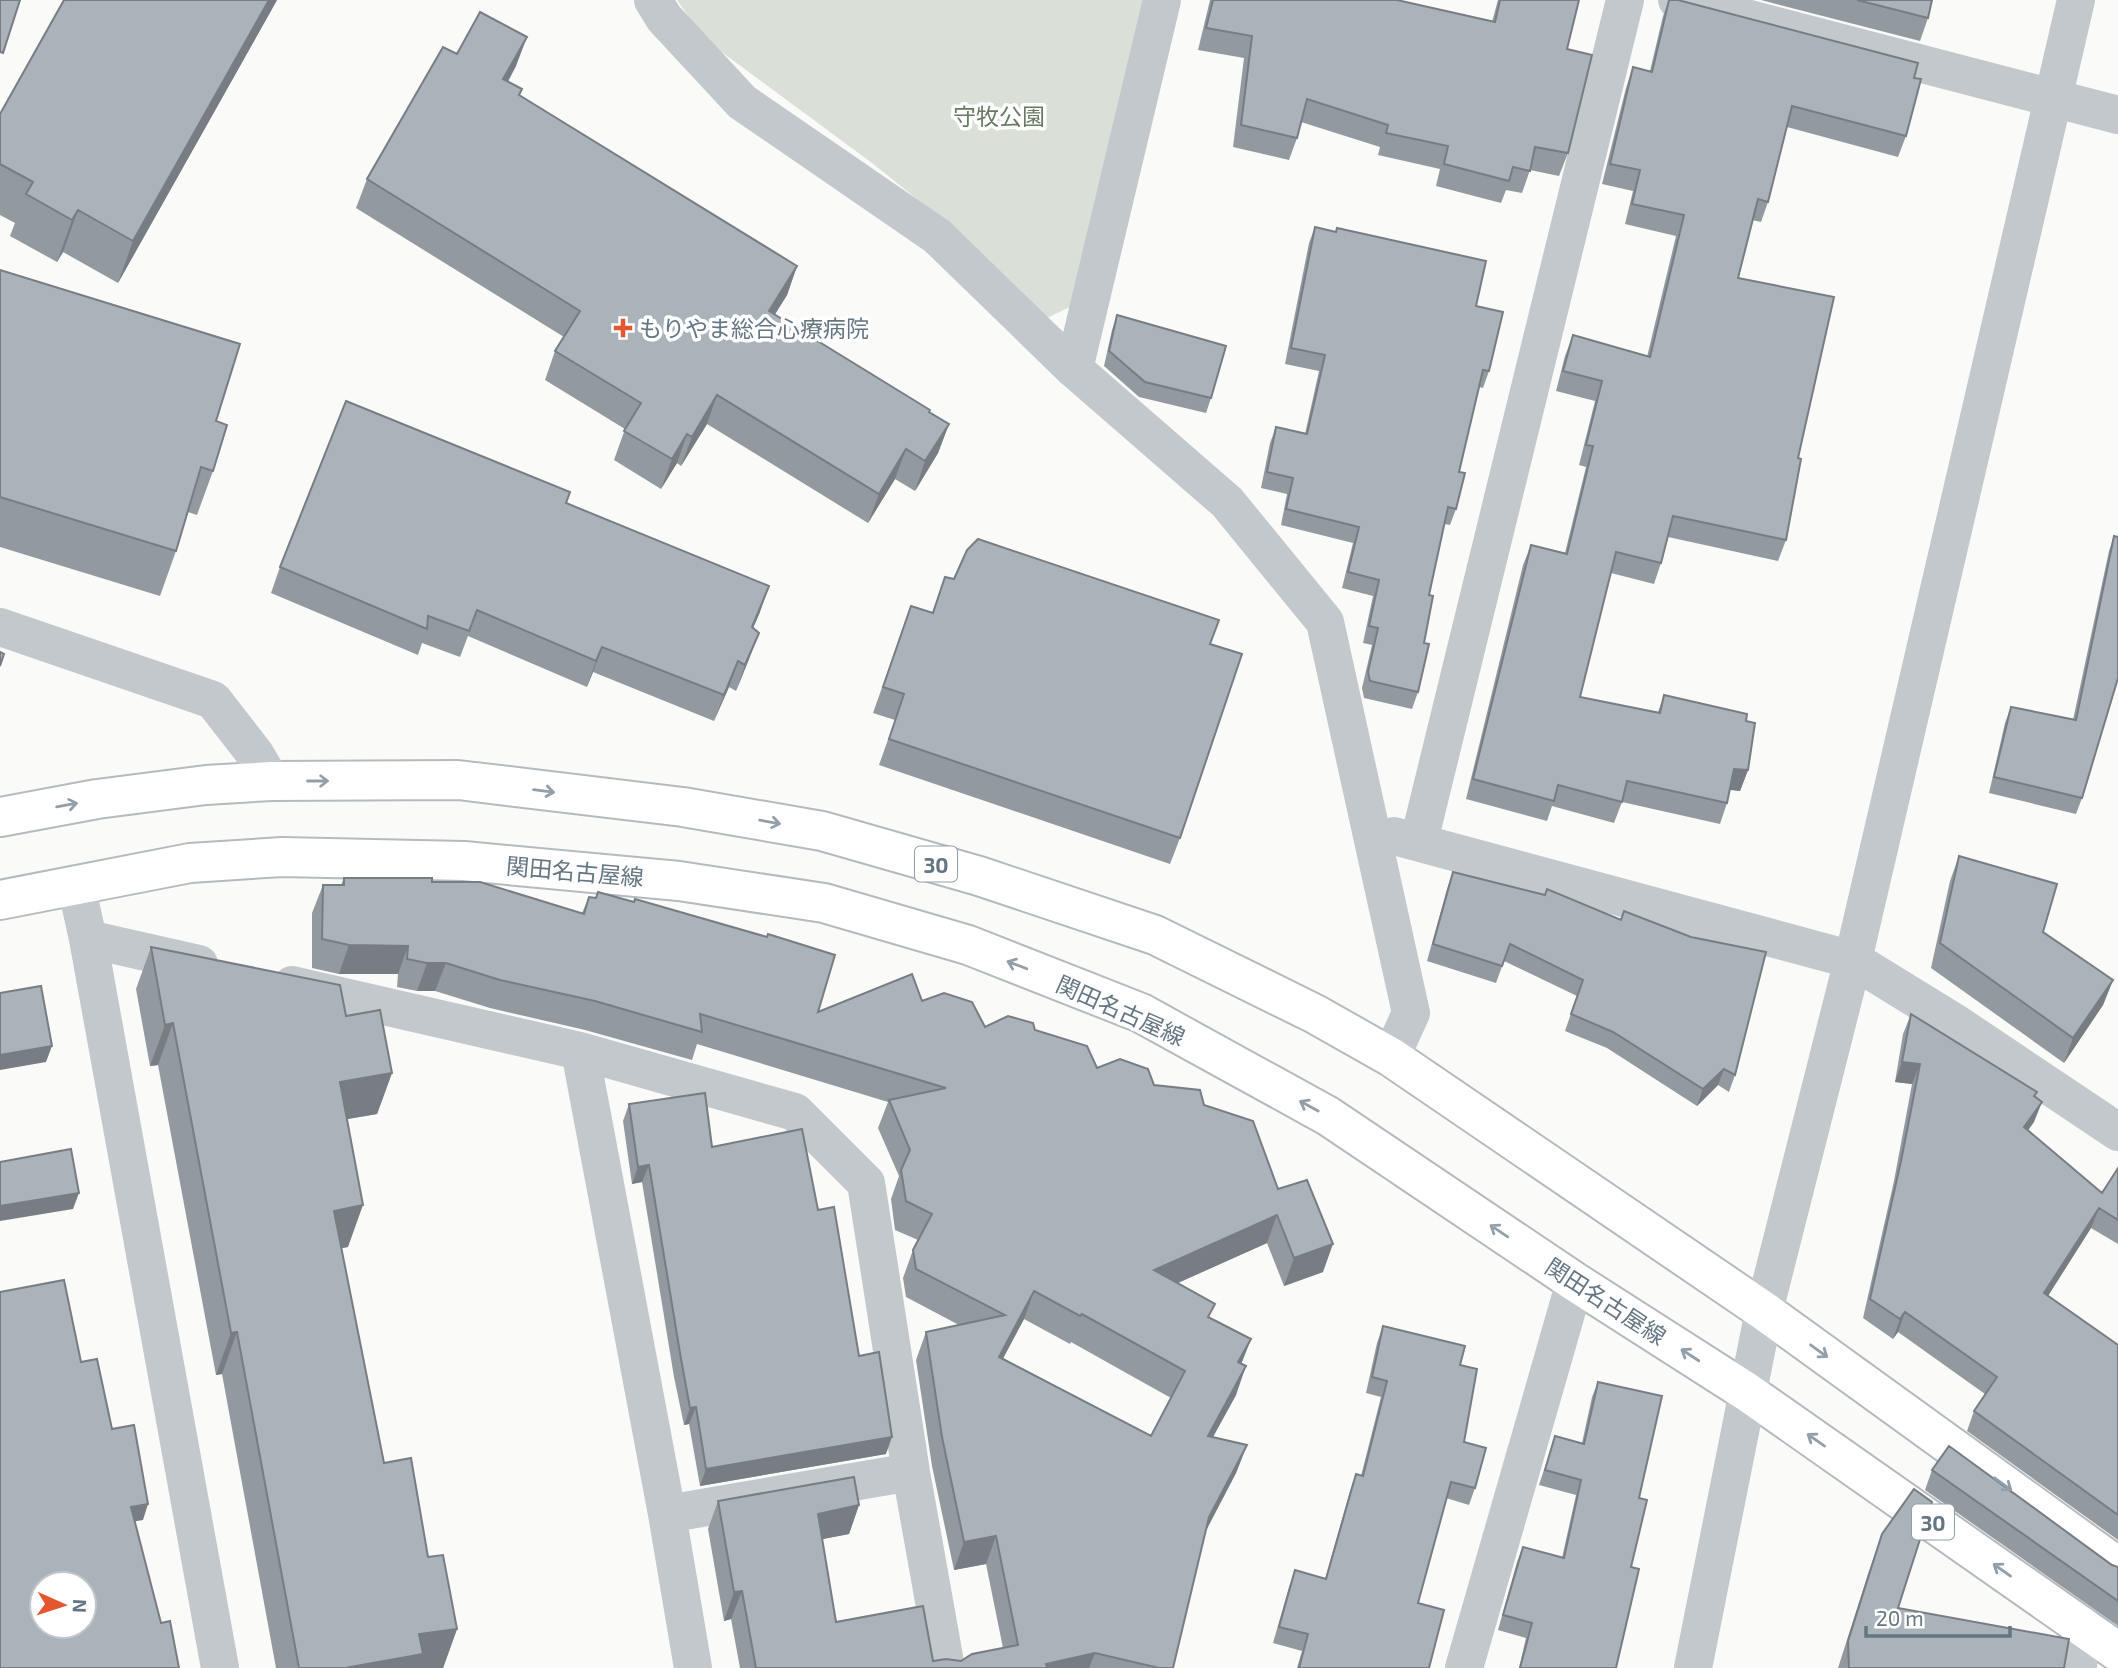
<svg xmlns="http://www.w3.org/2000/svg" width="2118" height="1668" font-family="'Exo 2','Noto Sans JP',sans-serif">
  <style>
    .green { fill: #dadfd7 }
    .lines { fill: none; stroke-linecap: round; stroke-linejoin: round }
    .primary-casing { stroke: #b5babe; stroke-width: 42 }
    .minor { stroke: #c3c8cc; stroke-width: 38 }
    .tertiary { stroke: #c3c8cc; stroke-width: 38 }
    .primary { stroke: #fff; stroke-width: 38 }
    .wall { fill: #929a9f; fill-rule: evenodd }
    .shaded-wall { fill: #777d82 }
    .building { fill: #aab3b9; stroke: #777d82; stroke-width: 2; fill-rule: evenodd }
    .oneway { stroke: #939fa8 }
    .poi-dot { fill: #e4572e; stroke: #fff; stroke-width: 2.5 }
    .labels { text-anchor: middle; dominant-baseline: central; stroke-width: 7; stroke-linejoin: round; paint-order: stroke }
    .shield { fill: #fff; stroke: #939fa8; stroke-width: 2 }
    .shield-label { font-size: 21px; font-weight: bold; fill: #657683 }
    .park-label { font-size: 23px; fill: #687a64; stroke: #fff }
    .poi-label { font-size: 23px; fill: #657683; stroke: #fff; text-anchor: start }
    .street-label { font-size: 23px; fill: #657683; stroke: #fff }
  </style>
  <rect width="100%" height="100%" fill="#fafaf8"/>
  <path class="green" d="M677,0H1144L1078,303L1047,318L943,220L872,163L704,39Z"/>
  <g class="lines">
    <defs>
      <path id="primary" d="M0,817L97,799L206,785L271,781L458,780L683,807L822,831L979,876L1155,935L1315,1014L1391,1057L1764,1311L2118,1567
        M0,900L190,863L282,857L464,861L679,881L824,903L968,945L1141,1013L1328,1116L1575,1282L1747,1392L2118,1652"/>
    </defs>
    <use href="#primary" class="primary-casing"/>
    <path class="minor" d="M653,0L664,18L742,102L937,236L1074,369L1227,502L1325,622L1411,1013L1391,1057
      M1677,0L2118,115
      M1074,369L1162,0
      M1394,836L1853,960L1957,1024L2118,1132
      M1419,841L1625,0
      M76,885L88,939L220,1668
      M88,939L199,964
      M292,985L580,1051L795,1112L866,1183L911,1472L946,1668
      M580,1051L667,1514L693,1668
      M667,1514L911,1472
      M1464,1668L1575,1282
      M2078,1668L2081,1625"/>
    <path class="tertiary" d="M0,627L213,700L255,754L271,781
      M1693,1668L1764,1311L1853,960L2076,0"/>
    <use href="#primary" class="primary"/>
  </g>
  <path class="wall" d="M277,0L118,283L63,252L57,262L10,236L15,223L0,215V114Z
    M1210,0H1397L1492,22L1498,0H1579L1567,49L1568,153L1559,176L1530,170L1522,193L1506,190L1501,203L1436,186L1440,169L1378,155L1380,147L1301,122L1297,138L1289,160L1233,147L1244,58L1198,50Z
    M1669,0H1678L1914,78L1906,136L1898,157L1787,127L1768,202L1761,222L1752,220L1738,278L1798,458L1786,540L1778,561L1668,537L1661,563L1654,584L1611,573L1580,697L1658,712L1664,695L1746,721L1748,770L1740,791L1730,790L1727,803L1720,824L1622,802L1614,823L1552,806L1547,821L1466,799L1523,565L1531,545L1565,553L1586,467L1579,465L1595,401L1556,391L1565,356L1573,335L1647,357L1676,236L1625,224L1633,191L1602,184L1626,88L1633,67L1650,71L1663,16Z
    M1761,0H1932L1928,18L1920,41Z
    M457,54L516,66L508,82L520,95L797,266L787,295L775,314L949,424L938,453L915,491L895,479L868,523L707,424L681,466L677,463L661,489L614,460L625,429L545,380L555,351L564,337L356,208L367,179Z
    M1315,227L1476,306L1489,371L1483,388L1479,387L1459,472L1456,509L1450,525L1444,524L1429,595L1418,692L1412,709L1364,698L1362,688L1372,645L1363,643L1373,596L1342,588L1353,543L1281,525L1287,494L1261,488L1270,443L1276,427L1305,434L1319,371L1285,364L1309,243Z
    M0,270L216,421L213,471L197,515L188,512L176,551L160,596L0,547Z
    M1117,315L1211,398L1206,413L1139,397L1104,366L1112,330Z
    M566,503L760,612L753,628L749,659L736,691L729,687L714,721L593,672L587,687L468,636L460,657L422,643L418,655L271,593L280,567Z
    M2114,536L2082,798L2076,814L1989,793L2005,723L2011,707L2073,720L2109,551Z
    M945,577L1210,644L1180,838L1170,864L879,765L895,720L873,713L902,631L932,613Z
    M1959,856L2043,932L2113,980L2103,1005L2064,1063L1931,968L1950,881Z
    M1453,872L1735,1075L1729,1092L1718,1085L1697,1106L1607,1048L1565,1031L1577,996L1504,961L1496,983L1427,961L1447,889Z
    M344,878L432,882L582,913L589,897L818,1012L922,1001L985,1027L1035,1030L1097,1068L1154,1085L1204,1105L1278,1189L1323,1272L1284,1286L1267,1243L1178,1283L1210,1318L1251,1339L1241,1364L1236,1395L1213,1437L1247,1445L1236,1473L1205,1533L1173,1668H740L731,1619L724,1621L708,1529L718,1501L859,1505L849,1534L822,1539L836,1622L933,1661H961L1003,1648L986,1564L954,1570L932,1466L916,1360L926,1332L959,1325L906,1297L903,1278L913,1250L918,1240L895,1230L891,1199L899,1176L878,1128L888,1102L697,1044L692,1060L585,1030L490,1008L435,991H417L397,987L398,974H339L312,968V913L323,885H341ZM1024,1319L1070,1344L1071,1342L1171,1398L1151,1436L1003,1358Z
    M151,947L346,1016L392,1073L377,1114L347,1119L348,1247L341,1248L384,1463L457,1629L443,1668H276L222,1374L216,1375L158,1065L150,1066L136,989Z
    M1911,1014L2037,1092L2035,1097L2034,1122L2028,1130L2102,1193L2118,1168V1244L2091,1228L2048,1296L2118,1345V1540L1967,1431L1974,1411L1985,1394L1898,1332L1893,1339L1863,1318L1894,1181L1912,1084L1895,1082L1903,1034Z
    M629,1104L712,1147L818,1210L886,1454L700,1486L689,1424L684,1425L674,1377L642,1182L632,1184L623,1121Z
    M1383,1326L1460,1365L1464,1442L1475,1488L1469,1505L1446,1498L1418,1603L1429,1668H1297L1302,1651L1273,1643L1289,1587L1295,1570L1325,1579L1350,1491L1356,1474L1361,1476L1381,1397L1366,1393L1377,1343Z
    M1598,1382L1639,1498L1631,1567L1616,1668H1519L1526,1638L1498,1630L1517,1562L1523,1547L1562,1558L1576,1495L1539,1485L1555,1436L1582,1443L1592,1397Z
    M1932,1470L2118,1567V1626L1925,1490Z
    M1882,1534L1898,1608L2064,1668H1838L1869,1571Z"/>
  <path class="shaded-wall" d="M269,0H277L118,283L133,241Z
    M527,37L516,66L492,108L503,79Z
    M78,210L63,252L57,262L72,220Z
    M797,266L787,295L759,340L769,311Z
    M717,395L707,424L681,466L692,437Z
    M949,424L938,453L915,491L925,461Z
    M687,434L677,463L661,489L672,459Z
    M906,449L895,479L868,523L879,494Z
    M769,586L760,612L742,653L752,627Z
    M759,633L749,659L736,691L745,665Z
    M602,647L593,672L587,687L596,661Z
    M738,661L729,687L714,721L724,695Z
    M1734,769L1748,770L1740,791L1726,789Z
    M349,945L408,946L398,974H339Z
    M427,963H446L435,991H417Z
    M2113,980L2103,1005L2064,1063L2073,1038Z
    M173,1023L158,1065L150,1066L165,1025Z
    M52,1046L46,1062L0,1070V1055Z
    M1902,1062L1920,1064L1912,1084L1895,1082Z
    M1724,1069L1718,1085L1697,1106L1703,1089Z
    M392,1073L377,1114L325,1123L340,1082Z
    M2042,1102L2034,1122L2016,1147L2024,1127Z
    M649,1165L642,1182L632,1184L638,1167Z
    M79,1193L73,1209L0,1221V1206Z
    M363,1205L348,1247L319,1252L334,1211Z
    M2099,1208L2091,1228L2037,1313L2044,1293Z
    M1277,1215L1267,1243L1144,1298L1154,1270Z
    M1333,1244L1323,1272L1284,1286L1294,1258Z
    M1034,1291L1024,1319L989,1385L999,1357Z
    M1905,1312L1898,1332L1893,1339L1900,1319Z
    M237,1332L222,1374L216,1375L231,1333Z
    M1251,1339L1240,1367L1238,1362Z
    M1246,1366L1236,1395L1198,1464L1208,1436Z
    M696,1407L689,1424L684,1425L690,1408Z
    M892,1437L886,1454L700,1486L706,1469Z
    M1247,1445L1236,1473L1198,1545L1209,1517Z
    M148,1504L143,1520L125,1523L131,1507Z
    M859,1505L849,1534L808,1542L818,1514Z
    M996,1536L986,1564L954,1570L964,1542Z
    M742,1591L731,1619L724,1621L734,1592Z
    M457,1629L443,1668H345L419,1634Z
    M1095,1653L1089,1668H1045L1046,1664Z"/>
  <path class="building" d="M0,0H20L3,53L0,52Z
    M64,0H269L133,241L78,210L72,220L26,194L33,182L0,164V114Z
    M1213,0H1397L1495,22L1500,0H1579L1567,49L1592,55L1568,153L1535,147L1530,171L1513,167L1509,181L1444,164L1448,146L1386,133L1388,125L1307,99L1297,138L1241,125L1252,36L1206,28Z
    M1669,0H1678L1918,63L1914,78L1921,79L1906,136L1792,106L1768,202L1758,199L1738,278L1834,297L1798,458L1801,459L1786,540L1673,516L1661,563L1616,552L1580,697L1660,713L1664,695L1747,714L1746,721L1755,723L1748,770L1734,769L1727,803L1627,781L1622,802L1558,785L1554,801L1473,779L1531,545L1567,554L1593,446L1586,445L1602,381L1563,371L1573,335L1650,357L1684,215L1632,204L1640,170L1610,164L1633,67L1652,72Z
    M1857,0H1932L1928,18Z
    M480,12L527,37L503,79L522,89L519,95L797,266L769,311L930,410L929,412L949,424L925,461L906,449L879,494L717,395L692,437L687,434L672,459L624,431L641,403L555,351L580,311L367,179L443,47L457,54Z
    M1315,227L1336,232L1337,228L1486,261L1476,306L1503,312L1489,371L1483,370L1459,472L1465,473L1456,509L1448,507L1429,595L1433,596L1424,643L1429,644L1418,692L1370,681L1368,672L1378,628L1369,626L1379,580L1348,572L1359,527L1286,509L1293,478L1267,472L1276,427L1307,434L1325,355L1291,348Z
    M0,270L240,344L216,421L227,425L213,471L201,467L176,551L0,497Z
    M1117,315L1226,346L1211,398L1145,382L1109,351Z
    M346,401L570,492L566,503L769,586L752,627L759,633L745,665L738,661L724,695L602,647L596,661L477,610L469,631L428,616L427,629L280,567Z
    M2114,536L2118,537V678L2082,798L1994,777L2011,707L2076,720Z
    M978,539L1219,620L1210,644L1242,654L1180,838L889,739L904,694L883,687L911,606L933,613L945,577L954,579L967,550Z
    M0,652L4,654L0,666Z
    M1959,856L2057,884L2043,932L2113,980L2073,1038L1940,943Z
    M1453,872L1545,895L1547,889L1621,920L1624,911L1691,937L1766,952L1735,1075L1724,1069L1703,1089L1613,1032L1571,1014L1583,980L1510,944L1502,966L1433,944Z
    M344,878H432V882H480L584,914L589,897L596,898L598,892L634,902L635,899L767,937L768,934L835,955L818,1012L912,974L922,1001L944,993L972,1002L985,1027L1008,1016L1033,1023L1035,1030L1087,1046L1097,1068L1120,1059L1148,1069L1154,1085L1200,1090L1204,1105L1253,1121L1278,1189L1307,1180L1333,1244L1294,1258L1277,1215L1154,1270L1215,1304L1208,1317L1251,1339L1238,1362L1246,1366L1208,1436L1247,1445L1209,1517L1173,1668H1159L1095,1653L1046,1664L1047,1668H756L742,1591L734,1592L718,1501L854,1477L859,1505L818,1514L836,1622L923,1606L933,1661L946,1659L961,1661L972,1654L1018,1645L996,1536L964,1542L942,1437L926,1332L1005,1315L916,1269L913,1250L932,1214L906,1201L901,1170L910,1150L889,1100L946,1088L700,1014L702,1032L595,1001L500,980L446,963H427L407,959L408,946L349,945L322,939L323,885H344ZM1034,1291L1080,1316L1082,1314L1185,1371L1151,1436L999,1357Z
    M151,947L340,985L346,1016L380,1010L392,1073L340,1082L363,1205L334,1211L384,1463L411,1458L428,1557L443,1555L457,1629L419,1634L423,1654L345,1668H299L237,1332L231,1333L173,1023L165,1025Z
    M41,986L52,1046L0,1055V993Z
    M1911,1014L2037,1092L2034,1096L2042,1102L2024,1127L2102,1193L2118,1168V1220L2099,1208L2044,1293L2118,1345V1515L1974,1411L1997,1377L1905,1312L1900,1319L1870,1299L1901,1161L1920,1064L1902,1062Z
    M705,1093L712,1147L802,1129L818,1210L834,1207L859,1356L879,1352L892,1437L706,1469L696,1407L690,1408L681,1359L649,1165L638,1167L629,1104Z
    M71,1149L79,1193L0,1206V1162Z
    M64,1280L81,1362L97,1359L112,1429L134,1425L148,1504L131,1507L161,1623L170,1621L179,1668H0V1292ZM42,1584H84V1626H42Z
    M1383,1326L1465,1346L1460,1365L1477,1369L1464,1442L1486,1448L1475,1488L1451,1482L1418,1603L1444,1610L1429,1668H1299L1308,1634L1279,1627L1295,1570L1326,1579L1356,1474L1363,1476L1387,1381L1372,1377Z
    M1598,1382L1662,1396L1639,1498L1647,1500L1631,1567L1639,1569L1616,1668H1520L1532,1623L1503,1615L1523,1547L1564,1558L1581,1480L1545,1470L1555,1436L1584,1444Z
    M1949,1446L2112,1565L2118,1567V1601L1932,1470Z
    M1914,1489L1932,1502L1898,1608L2069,1639L2064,1668H1849L1848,1641L1882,1534Z"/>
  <defs><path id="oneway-shaft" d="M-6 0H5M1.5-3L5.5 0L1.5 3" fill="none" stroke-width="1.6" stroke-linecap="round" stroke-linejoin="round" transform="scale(1.75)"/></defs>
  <g class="oneway">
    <use href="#oneway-shaft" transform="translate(318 781)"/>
    <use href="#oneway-shaft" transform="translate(544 791) rotate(7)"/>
    <use href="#oneway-shaft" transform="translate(67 805) rotate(-10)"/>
    <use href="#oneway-shaft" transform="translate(770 822) rotate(10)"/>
    <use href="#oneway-shaft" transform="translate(1017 965) rotate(-159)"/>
    <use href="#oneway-shaft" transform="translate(1309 1106) rotate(-151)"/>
    <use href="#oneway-shaft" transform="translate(1499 1231) rotate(-146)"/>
    <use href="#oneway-shaft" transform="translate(1819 1351) rotate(36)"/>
    <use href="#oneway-shaft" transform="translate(1690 1355) rotate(-147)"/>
    <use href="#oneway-shaft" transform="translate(1816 1440) rotate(-145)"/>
    <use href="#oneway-shaft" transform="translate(2003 1484) rotate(36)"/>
    <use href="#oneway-shaft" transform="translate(2002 1570) rotate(-145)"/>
  </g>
  <path class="poi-dot" d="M619.5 317.5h7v7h7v7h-7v7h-7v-7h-7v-7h7z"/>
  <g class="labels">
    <g class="shield">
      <rect x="915" y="846.5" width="42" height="35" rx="5"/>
      <rect x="1912" y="1504.5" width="42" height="35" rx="5"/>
    </g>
    <g class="shield-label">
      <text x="936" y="864">30</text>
      <text x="1933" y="1522">30</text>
    </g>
    <g class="park-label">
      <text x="999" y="116">守牧公園</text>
    </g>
    <g class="poi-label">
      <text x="639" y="328">もりやま総合心療病院</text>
    </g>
    <g class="street-label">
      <text transform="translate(575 871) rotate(5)">関田名古屋線</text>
      <text transform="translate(1121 1010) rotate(24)">関田名古屋線</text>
      <text transform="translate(1606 1301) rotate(33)">関田名古屋線</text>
    </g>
  </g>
  <g transform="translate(63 1605) rotate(93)"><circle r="33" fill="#ffffff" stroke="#c1c8cd" stroke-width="2"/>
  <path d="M0-5L12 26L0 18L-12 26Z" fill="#e4572e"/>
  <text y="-10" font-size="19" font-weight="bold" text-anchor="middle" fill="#657683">N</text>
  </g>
  <path d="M1866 1626v10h144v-10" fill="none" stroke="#657683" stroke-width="3.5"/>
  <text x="1876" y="1626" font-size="21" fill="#657683" stroke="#ffffff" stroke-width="5" paint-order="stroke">20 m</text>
</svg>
